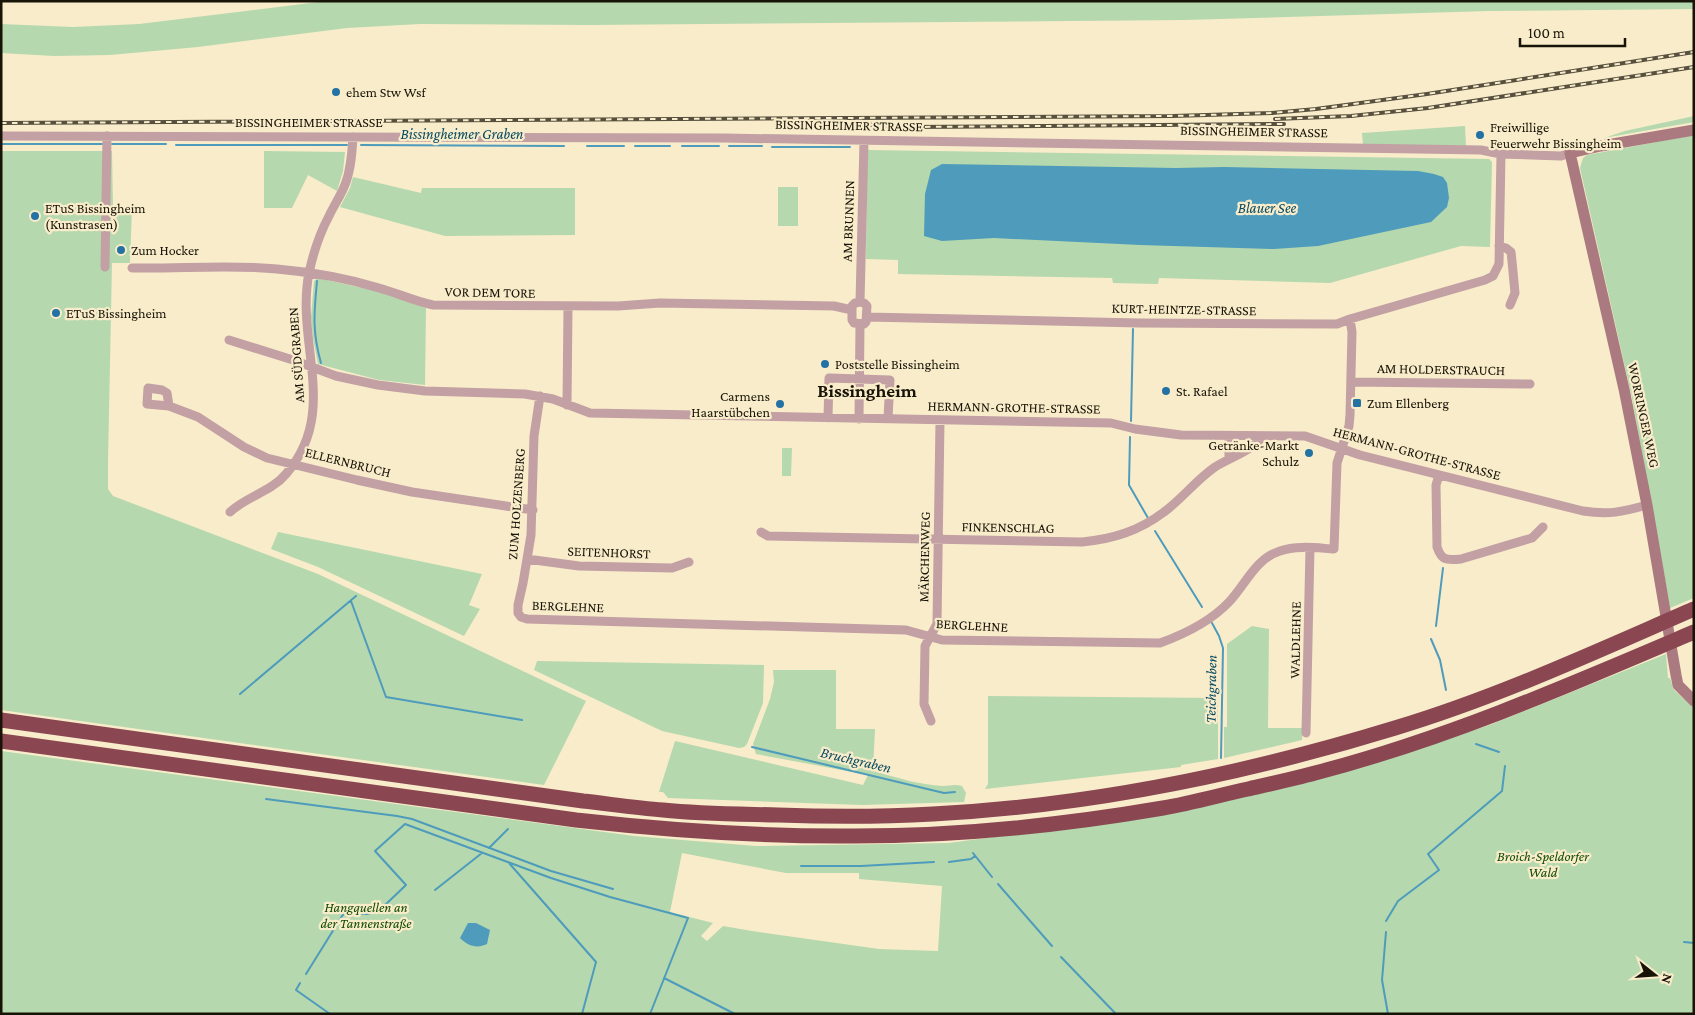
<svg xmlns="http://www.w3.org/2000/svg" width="1695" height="1015" font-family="'Crimson Pro',serif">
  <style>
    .green { fill: #b5d8ae; fill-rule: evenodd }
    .water { fill: #4e9bbc }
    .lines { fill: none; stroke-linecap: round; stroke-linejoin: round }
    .stream { stroke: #4e9bbc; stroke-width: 2 }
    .street { stroke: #c2a0a3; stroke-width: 9 }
    .secondary { stroke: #ab7a80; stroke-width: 11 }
    .highway { stroke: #8a4752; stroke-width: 15 }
    .rail-casing { stroke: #57503e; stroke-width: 4 }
    .rail { stroke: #f9ecca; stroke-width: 2; stroke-dasharray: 5.5; stroke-linecap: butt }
    .poi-dot { fill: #2472a4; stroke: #f9ecca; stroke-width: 2 }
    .labels { text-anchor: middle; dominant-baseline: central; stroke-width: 4.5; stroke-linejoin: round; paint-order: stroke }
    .poi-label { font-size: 14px; fill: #171307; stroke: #f9ecca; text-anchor: start }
    .street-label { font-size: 14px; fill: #171307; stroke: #f9ecca }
    .park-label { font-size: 14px; font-style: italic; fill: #0c4b00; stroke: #f9ecca }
    .water-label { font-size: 15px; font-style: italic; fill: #064a61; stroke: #f9ecca }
    .district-label { font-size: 19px; font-weight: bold; fill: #171307; stroke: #f9ecca }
  </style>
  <rect width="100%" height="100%" fill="#f9ecca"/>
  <path class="green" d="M327,1H1694V9L1489,11L1185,20L589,25L420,24L347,28L198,47L110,55L54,56L1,53V24L73,27L139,24Z
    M1694,116V122L1604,138L1625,131Z
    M1465,126L1466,146L1363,145L1362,133Z
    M1694,135V598L1670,608L1632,398L1580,168L1583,158L1587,155Z
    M867,150L1489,159L1492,162L1490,247L1461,246L1330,283L1159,278L1158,284L1113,283L1112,278L898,274V260L866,259Z
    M1,151H112L113,207L132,208L130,263H112L108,462V489L113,496L318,574L586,701L544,785L1,710Z
    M264,151L345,152L343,171L337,191L308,175L292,208H264Z
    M353,177L421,193L422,188H575V235L445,236L340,207L350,188Z
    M778,187H798V226H778Z
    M318,278L380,292L426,308L425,385L379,380L318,364L313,338L311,317L314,281Z
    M782,448H792L791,476H782Z
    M278,532L482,574L469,605L480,609L464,636L318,567L271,549Z
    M1252,626L1269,629L1268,728H1303L1302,740L1224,758V727H1227V644Z
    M1666,654L1668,678H1670L1674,690L1694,708V1014H1V751L634,836L756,846L949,843L1015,834L1403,754L1492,724ZM682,853L786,873H859V879L942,886L938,951L879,949L752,931L723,926L707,941L701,936L713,923L670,912Z
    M537,661L764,665L763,703L747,744L744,747L739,748L662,731L534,670Z
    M773,670H836V729H875L873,771C895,777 920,785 943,786C950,786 954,784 962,786L966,793L964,802L862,805L668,798L663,792H659L675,741L863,785L868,775L756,754L753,744L770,699L774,682Z
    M988,696L1218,698V759L1181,765V767L985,789L988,784Z"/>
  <path class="water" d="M942,164L1176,168L1224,167L1418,171L1434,174L1443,177L1447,183L1449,198L1447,207L1431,222L1318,246L1274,249L1140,245L994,238L942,241L924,236L925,194L931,170Z
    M468,923H476L490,930L487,944C477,949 468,946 460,938Z"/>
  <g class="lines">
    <path class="stream" d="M1,144H102
      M112,144H166
      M176,145H347
      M361,145L564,146
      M587,146H624
      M635,146H670
      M682,146H719
      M729,146H762
      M772,147H850
      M317,281C314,313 312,331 321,363
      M1131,421L1133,329
      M1130,437L1129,485L1148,518
      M1155,531L1202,607
      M351,601L386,697L522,720
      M1212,623L1219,636L1223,648L1221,758
      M1436,626L1443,568
      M1431,639L1440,660L1446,690
      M240,694L356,596
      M1476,744L1499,752
      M752,747L944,793L955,792
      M266,799L397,816L412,819L551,871L613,889
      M489,848L508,829
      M973,853L992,877
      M949,862L971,859L975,856
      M509,863L596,962L582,1014
      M801,866H861L934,862
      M998,884L1052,946
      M435,890L482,853
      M1386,921L1398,901L1439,870L1428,854L1502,791L1505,766
      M1386,932L1382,980L1388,1014
      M1684,942L1694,943
      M1061,957L1116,1014
      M306,974L344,913L368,914L383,907L406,885L375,851L405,824L551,878L610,897L688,918L650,1014
      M664,978L735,1014
      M300,983L296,990L330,1014"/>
    <path class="street" d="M1,136L724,138L1481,150L1501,154L1561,156L1570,153
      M1499,246L1506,248L1511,252L1512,261L1515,293L1510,305
      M105,267L107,136
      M132,268C180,269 229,264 277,269C311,272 346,278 379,288C397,293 414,301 433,305L618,306L660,303L834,306L852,310
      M860,302L864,141
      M860,302L864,303L867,306L866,322L864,324L854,323L852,320V306L855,303Z
      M867,317L1139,323L1337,324L1350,319L1485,280L1493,276L1499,264L1501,154
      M229,340L293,360L336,376L378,385L425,391L525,394L553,399L590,413L1111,423L1135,429L1181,435L1305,436L1360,455L1583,511C1609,515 1622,512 1647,505
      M1351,382L1530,384
      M540,396L534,436L531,535L523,583L518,605V613L521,617L527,619L906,630L942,640L1160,643C1185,634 1210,622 1229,602C1246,584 1255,559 1280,551C1297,545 1317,548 1334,549L1337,463L1349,426L1350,415L1352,332L1350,319
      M567,405L568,307
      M169,406L147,404L148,388L162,390L167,393L169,406L198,417L244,447L267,458L357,480L412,492L533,510
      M828,418L829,378L890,380L888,418
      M859,419L860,324
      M1229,436V459
      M1439,475L1436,485L1437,547C1442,561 1446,560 1461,559L1532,538L1543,527
      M230,512C247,496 271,492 286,474C340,412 295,343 309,273C313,254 320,233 329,216C334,205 342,194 346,182C351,168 352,153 353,137
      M761,532L768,536L1082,542C1113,539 1139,531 1164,512C1182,499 1196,480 1215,467C1231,457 1252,451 1263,436
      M527,559L579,566L672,568L689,562
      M931,721L924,704L925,646L937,624L940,420
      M1306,733L1310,548"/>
    <path class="secondary" d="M1694,130L1601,146L1570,153L1624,389L1647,505L1676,675L1678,685L1694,701"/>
    <path class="highway" d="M1,720L583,801C610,804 636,808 663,810C701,814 740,814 778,815C830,817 881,817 933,814C1089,806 1245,774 1395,728C1498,697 1595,652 1694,609
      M1,741L576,820C665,830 752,836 841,836C949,837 1058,826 1163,808C1192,803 1220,795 1248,789C1270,784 1293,779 1315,773C1446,739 1570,685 1694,632"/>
    <defs>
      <path id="rail" d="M1275,119L1351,116L1428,108L1694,67
        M1,123L1173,116L1272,113L1316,109L1427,94L1694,52
        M859,124L912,127L1284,124"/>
    </defs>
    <use href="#rail" class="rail-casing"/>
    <use href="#rail" class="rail"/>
  </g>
  <g class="poi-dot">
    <circle cx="336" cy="92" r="5"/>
    <circle cx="1480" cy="135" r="5"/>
    <circle cx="35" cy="216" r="5"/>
    <circle cx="121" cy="250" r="5"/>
    <circle cx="56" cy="313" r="5"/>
    <circle cx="825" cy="364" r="5"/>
    <circle cx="1166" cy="391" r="5"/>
    <rect x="1352" y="398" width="10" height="10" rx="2.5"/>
    <circle cx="780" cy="404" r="5"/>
    <circle cx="1309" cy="453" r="5"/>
  </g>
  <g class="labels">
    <g class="poi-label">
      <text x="346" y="92">ehem Stw Wsf</text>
      <text x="1490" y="127">Freiwillige<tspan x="1490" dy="16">Feuerwehr Bissingheim</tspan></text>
      <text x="45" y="208">ETuS Bissingheim<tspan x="45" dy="16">(Kunstrasen)</tspan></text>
      <text x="131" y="250">Zum Hocker</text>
      <text x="66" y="313">ETuS Bissingheim</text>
      <text x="835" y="364">Poststelle Bissingheim</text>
      <text x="1176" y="391">St. Rafael</text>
      <text x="770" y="396" text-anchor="end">Carmens<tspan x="770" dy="16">Haarstübchen</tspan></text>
      <text x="1367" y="403">Zum Ellenberg</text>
      <text x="1299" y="445" text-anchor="end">Getränke-Markt<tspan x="1299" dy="16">Schulz</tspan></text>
    </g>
    <g class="street-label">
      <text x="309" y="122">BISSINGHEIMER STRASSE</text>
      <text transform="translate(849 125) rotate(1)">BISSINGHEIMER STRASSE</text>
      <text transform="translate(1254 131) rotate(1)">BISSINGHEIMER STRASSE</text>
      <text transform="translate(848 221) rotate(-88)">AM BRUNNEN</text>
      <text transform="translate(490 292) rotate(1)">VOR DEM TORE</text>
      <text transform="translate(1184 309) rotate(1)">KURT-HEINTZE-STRASSE</text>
      <text transform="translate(296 355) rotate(-94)">AM SÜDGRABEN</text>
      <text transform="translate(1441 369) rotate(1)">AM HOLDERSTRAUCH</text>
      <text transform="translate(1014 407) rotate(1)">HERMANN-GROTHE-STRASSE</text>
      <text transform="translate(1644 415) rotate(78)">WORRINGER WEG</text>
      <text transform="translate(1417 453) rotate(15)">HERMANN-GROTHE-STRASSE</text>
      <text transform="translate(348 462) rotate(14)">ELLERNBRUCH</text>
      <text transform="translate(516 504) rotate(-86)">ZUM HOLZENBERG</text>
      <text transform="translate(1008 527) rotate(1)">FINKENSCHLAG</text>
      <text transform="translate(609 552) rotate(2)">SEITENHORST</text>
      <text transform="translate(924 557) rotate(-89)">MÄRCHENWEG</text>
      <text transform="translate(568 606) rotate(2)">BERGLEHNE</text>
      <text transform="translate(972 625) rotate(3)">BERGLEHNE</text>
      <text transform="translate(1295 640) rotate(-89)">WALDLEHNE</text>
    </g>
    <g class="park-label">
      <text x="1543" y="856">Broich-Speldorfer<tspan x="1543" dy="16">Wald</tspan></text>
      <text x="366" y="907">Hangquellen an<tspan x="366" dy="16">der Tannenstraße</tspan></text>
    </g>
    <g class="water-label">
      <text x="462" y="134">Bissingheimer Graben</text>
      <text x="1267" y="208">Blauer See</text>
      <text transform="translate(1211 689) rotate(-89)">Teichgraben</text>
      <text transform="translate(856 760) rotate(13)">Bruchgraben</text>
    </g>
    <g class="district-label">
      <text x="867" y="390">Bissingheim</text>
    </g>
  </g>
  <rect width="1695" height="1015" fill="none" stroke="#171307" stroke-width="5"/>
  <g transform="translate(1655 975) rotate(107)" stroke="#f9ecca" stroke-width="4" paint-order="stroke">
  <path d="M0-4L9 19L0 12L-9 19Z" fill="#171307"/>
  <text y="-8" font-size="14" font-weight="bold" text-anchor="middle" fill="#171307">N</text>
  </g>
  <path d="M1520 38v8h105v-8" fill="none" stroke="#171307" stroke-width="2.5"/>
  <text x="1528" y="38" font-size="15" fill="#171307" stroke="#f9ecca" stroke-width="4" paint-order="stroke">100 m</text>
</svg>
